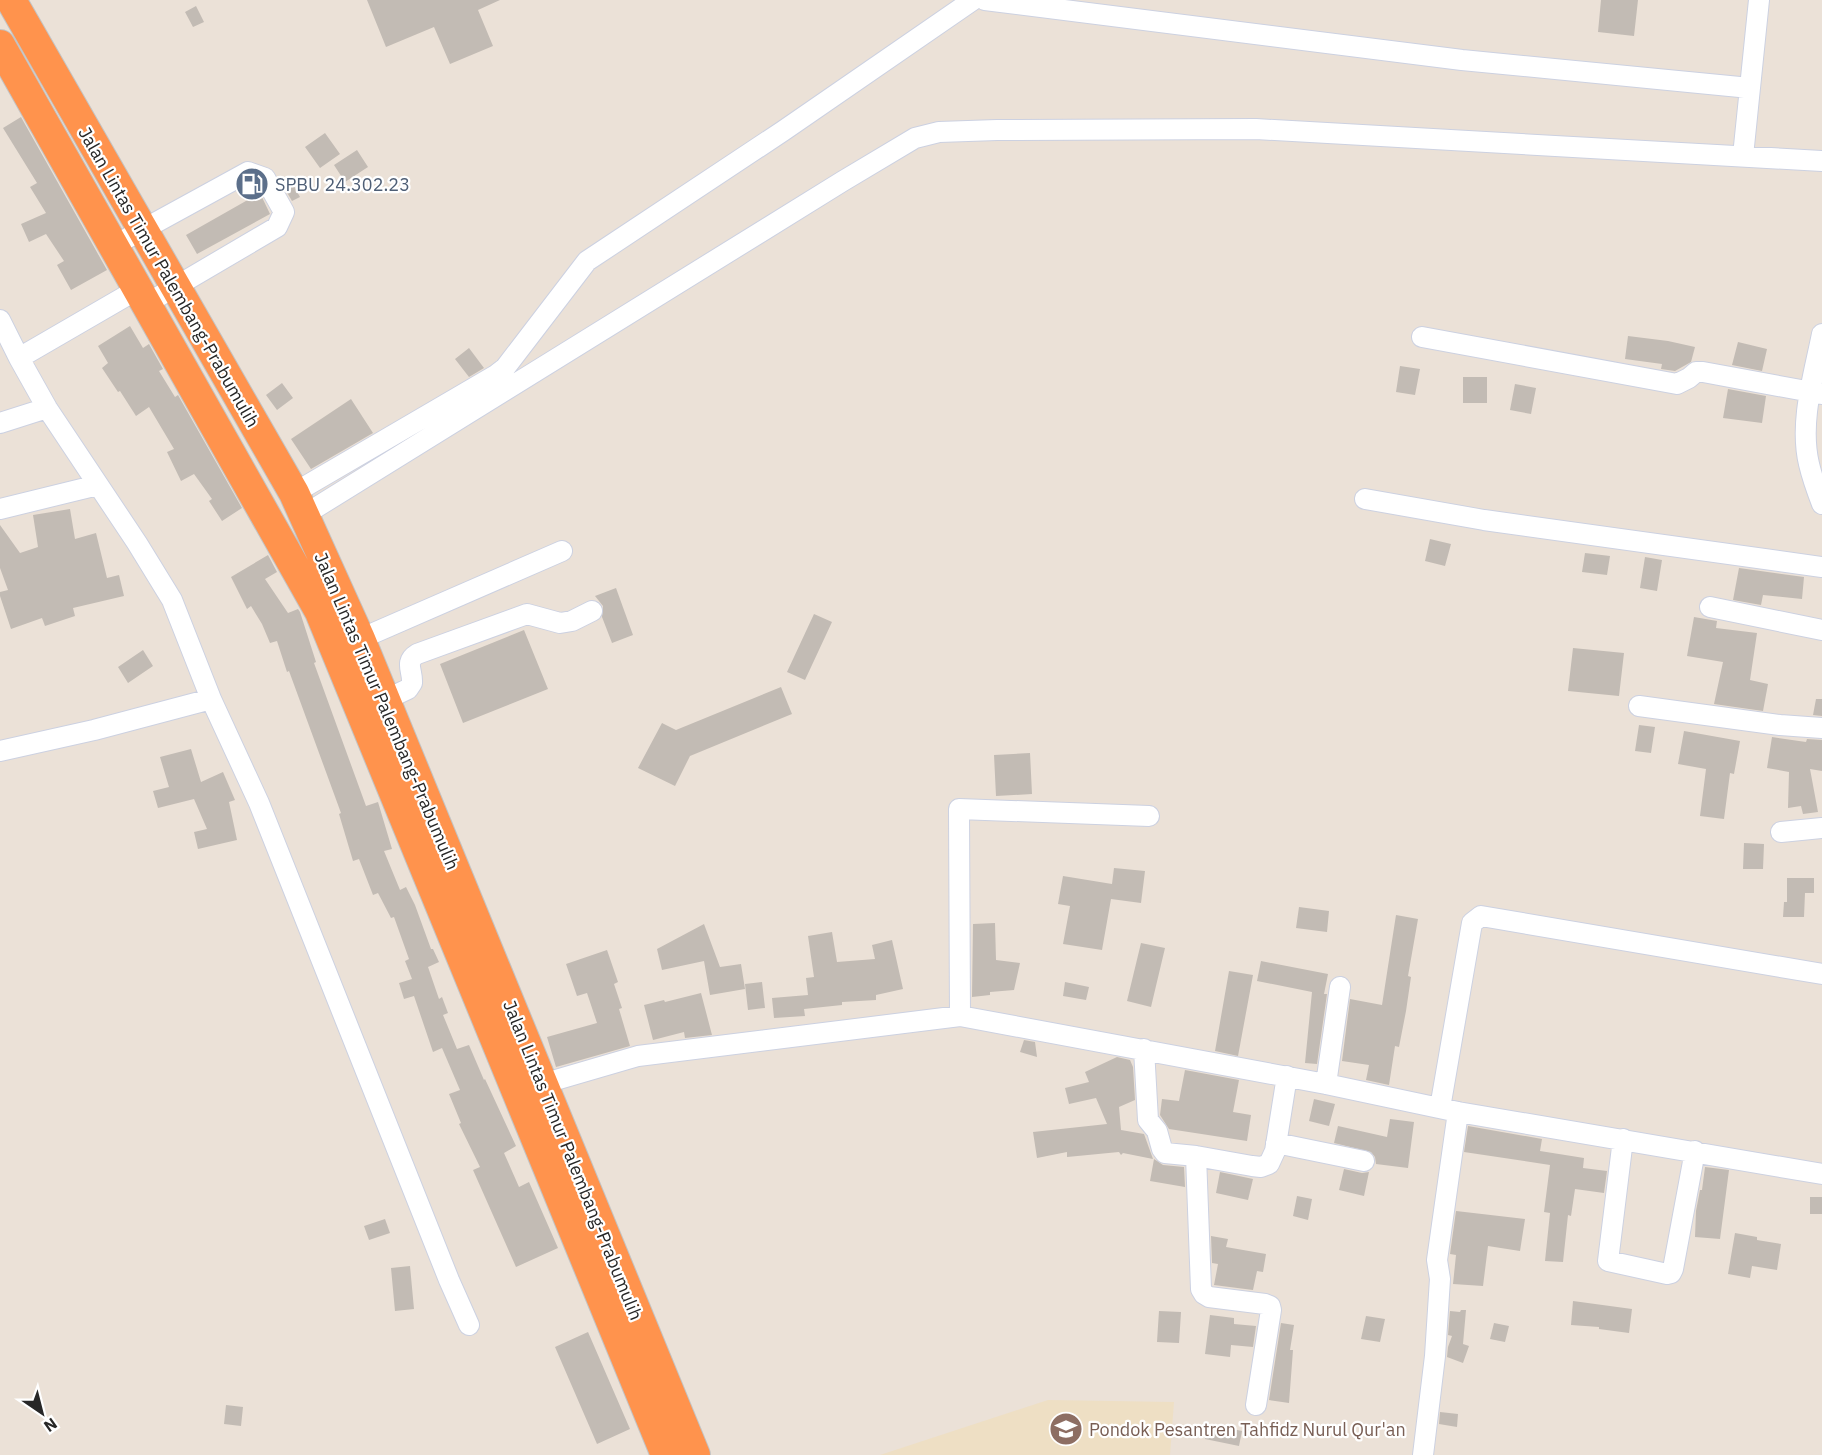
<svg xmlns="http://www.w3.org/2000/svg" width="1822" height="1455" font-family="'IBM Plex Sans',sans-serif">
  <style>
    .education { fill: #eedfc4 }
    .building { fill: #c2bbb4 }
    .lines { fill: none; stroke-linecap: round; stroke-linejoin: round }
    .minor-casing { stroke: #ccd1e1; stroke-width: 22 }
    .highway-casing { stroke: #c3c3c3; stroke-width: 32 }
    .minor { stroke: #fff; stroke-width: 20 }
    .highway { stroke: #ff934d; stroke-width: 30 }
    .labels { text-anchor: middle; dominant-baseline: central; stroke-width: 4.5; stroke-linejoin: round; paint-order: stroke }
    .service-label { font-size: 18px; fill: #4e5e75; stroke: #fff; text-anchor: start }
    .street-label { font-size: 18px; fill: #272727; stroke: #fff }
    .education-label { font-size: 18px; fill: #785e54; stroke: #fff; text-anchor: start }
  </style>
  <rect width="100%" height="100%" fill="#ebe1d7"/>
  <path class="education" d="M1048,1400L1174,1402L1170,1455H880Z"/>
  <path class="building" d="M367,0H500L478,10L493,46L450,64L434,27L386,47Z
    M1601,0H1638L1634,36L1598,32Z
    M196,6L204,22L193,27L185,12Z
    M21,117L107,270L71,290L57,265L64,261L46,234L29,242L21,224L46,213L30,187L37,183L3,128Z
    M325,133L340,154L320,168L305,147Z
    M357,150L368,167L345,182L334,165Z
    M289,177L300,197L292,201L281,182Z
    M260,193L270,214L197,254L186,235Z
    M130,326L143,348L149,344L163,369L159,371L175,397L178,395L242,508L222,521L209,501L212,499L194,474L181,481L167,452L174,449L149,407L136,416L120,391L118,392L102,368L108,363L98,346Z
    M1628,336L1668,341L1695,347L1691,362L1675,371L1661,369L1662,364L1625,359Z
    M1738,342L1767,349L1762,371L1732,365Z
    M469,348L484,368L469,377L455,359Z
    M1400,366L1420,369L1415,395L1396,392Z
    M1463,377H1487V403H1463Z
    M282,383L293,398L277,410L266,395Z
    M1515,384L1536,388L1531,414L1510,410Z
    M1728,389L1766,396L1762,423L1723,418Z
    M351,399L373,433L311,469L291,439Z
    M70,509L75,539L96,533L107,578L119,575L124,596L73,608L75,616L45,626L42,618L11,629L0,596V592L8,590L0,568V525L20,553L38,547L33,515Z
    M1430,539L1451,544L1445,566L1425,561Z
    M1585,553L1610,556L1607,575L1582,572Z
    M268,555L277,572L265,579L288,613L298,609L300,612L316,662L314,663L366,806L378,802L392,849L384,851L400,890L406,887L415,905L431,949H433L439,962L428,967L439,999L442,997L448,1013L443,1015L457,1049L469,1045L484,1080L485,1079L516,1146L504,1153L519,1187L529,1182L558,1248L516,1267L473,1170L480,1167L459,1124L461,1123L449,1094L460,1090L442,1048L433,1052L414,996L404,999L399,983L412,979L405,961L409,959L394,917L391,918L378,893L373,895L359,859L353,861L339,814L341,813L289,671L287,672L277,641L270,643L262,624L251,606L247,609L231,577Z
    M1645,557L1662,560L1657,591L1640,588Z
    M1739,568L1804,577L1802,599L1763,595L1761,605L1733,600Z
    M616,588L633,635L612,643L602,617L603,606L595,596Z
    M814,614L832,622L805,680L787,672Z
    M1694,617L1717,621L1716,628L1757,633L1750,680L1768,684L1763,711L1714,704L1723,662L1687,656Z
    M524,630L548,689L463,723L440,664Z
    M1573,648L1624,653L1619,696L1568,691Z
    M143,650L153,666L128,683L118,667Z
    M781,687L792,714L690,756L675,786L638,768L662,723L676,730Z
    M1816,699H1822V716L1813,715Z
    M1639,725L1655,727L1651,753L1635,751Z
    M1684,731L1740,741L1734,774L1730,773L1724,819L1700,816L1706,769L1678,764Z
    M1772,737L1806,742L1807,739L1822,740V771L1810,769L1818,812L1803,814L1801,806L1788,808L1789,772L1767,768Z
    M191,749L201,782L223,772L235,800L229,802L237,840L198,849L194,832L207,829L194,799L158,808L153,791L169,787L160,757Z
    M1030,753L1032,794L996,796L994,755Z
    M1744,843L1764,844L1763,869H1743Z
    M1114,868L1145,871L1141,903L1111,899L1102,950L1063,944L1070,906L1058,904L1063,876L1112,884Z
    M1787,878H1814V893H1805L1804,917H1783L1784,902H1787Z
    M1299,907L1329,911L1327,932L1296,928Z
    M1396,915L1418,919L1408,976L1411,977L1406,1011L1399,1047L1395,1046L1389,1085L1366,1080L1369,1065L1342,1061L1350,999L1382,1005Z
    M995,923L996,960L1020,963L1014,990L990,992V995L972,997L973,924Z
    M704,924L720,967L741,964L745,989L710,995L704,961L662,970L657,949Z
    M832,932L837,962L875,959L872,945L892,940L903,989L876,995V1000L842,1002V1005L804,1009L805,1016L774,1018L772,998L808,995L806,978L814,977L808,936Z
    M1141,943L1165,948L1151,1007L1127,1001Z
    M607,950L618,982L614,984L622,1008L619,1009L630,1046L556,1067L547,1037L597,1023L587,993L577,996L566,964Z
    M1261,961L1328,974L1324,994H1327L1317,1064L1305,1063L1312,992L1257,981Z
    M1229,971L1253,975L1238,1056L1215,1051Z
    M762,982L765,1008L748,1010L745,984Z
    M1065,982L1089,987L1086,1000L1063,996Z
    M701,993L712,1035L685,1038L684,1032L653,1040L644,1005L664,1000L665,1002Z
    M1024,1040L1035,1042L1037,1057L1020,1052Z
    M1117,1057L1130,1060L1133,1067L1135,1100L1119,1107L1121,1130L1144,1134L1153,1159L1123,1153L1121,1155L1119,1152L1067,1157V1152L1037,1158L1033,1132L1107,1124L1096,1098L1069,1104L1065,1088L1089,1082L1085,1072Z
    M1185,1070L1239,1080L1233,1112L1251,1115L1247,1141L1169,1129L1160,1115L1162,1099L1179,1101Z
    M1314,1099L1335,1104L1329,1126L1309,1121Z
    M1390,1119L1414,1122L1408,1168L1376,1164L1375,1157L1371,1152L1334,1143L1338,1126L1387,1137Z
    M1468,1126L1542,1139L1540,1151L1584,1158L1583,1168L1607,1171L1604,1193L1575,1189L1571,1216L1568,1215L1563,1262L1545,1261L1550,1213L1544,1212L1550,1165L1464,1152Z
    M1154,1159L1163,1165L1184,1167L1185,1187L1150,1181Z
    M1705,1167L1729,1170L1720,1239L1695,1237L1696,1211L1700,1190H1702Z
    M1344,1169L1362,1173L1369,1172L1364,1196L1339,1190Z
    M1220,1172L1253,1179L1248,1200L1216,1193Z
    M1297,1196L1312,1199L1308,1220L1293,1216Z
    M1810,1197H1822V1214H1810Z
    M1456,1211L1525,1219L1520,1251L1488,1246L1483,1286L1453,1284L1456,1255L1450,1254Z
    M385,1219L390,1233L369,1240L364,1226Z
    M1735,1233L1757,1237V1240L1781,1244L1777,1270L1752,1266L1750,1278L1728,1274Z
    M1211,1236L1228,1239L1226,1247L1266,1254L1263,1272L1257,1271L1253,1290L1214,1285L1218,1264L1212,1263Z
    M410,1266L414,1309L395,1311L391,1268Z
    M1573,1301L1632,1309L1629,1333L1599,1329V1327L1571,1325Z
    M1461,1310H1466L1463,1344L1469,1346L1463,1363L1447,1357L1448,1347L1452,1336L1448,1335L1450,1311L1460,1312Z
    M1159,1311L1181,1312L1179,1343L1157,1342Z
    M1210,1315L1234,1318V1324L1256,1326L1253,1347L1231,1345L1230,1357L1205,1354Z
    M1366,1316L1385,1319L1380,1342L1361,1339Z
    M1281,1323L1294,1325L1290,1350H1293L1289,1403L1269,1400Z
    M1494,1323L1509,1326L1505,1342L1490,1339Z
    M588,1332L630,1429L597,1444L555,1347Z
    M226,1405L243,1407L241,1426L224,1424Z
    M1440,1412L1458,1414L1457,1427L1439,1424Z
    M1209,1424L1242,1431L1239,1446L1205,1439Z"/>
  <g class="lines">
    <defs>
      <path id="minor" d="M985,0L1462,60L1750,88
        M1743,156L1759,0
        M113,246L248,172L265,178L284,212L277,227L146,304
        M0,320L19,358L138,289
        M1822,334C1814,375 1799,422 1809,464C1812,477 1817,491 1822,504
        M1422,337L1677,384L1689,378L1696,372H1703L1822,394
        M0,423L47,408
        M294,493L496,375L505,368L587,261L783,131L973,0
        M1365,499L1484,520L1822,567
        M0,509L98,485
        M304,515L843,181L915,138L939,132L997,130L1256,129L1822,161
        M1710,607L1822,630
        M360,639L562,551
        M211,699L259,803L449,1280L469,1325
        M385,700L408,689L412,683C413,671 404,662 417,654L527,614L560,623L572,621L592,611
        M1639,706L1780,725L1822,728
        M0,751L94,730L211,699L172,600L137,543L47,408L19,358
        M1781,832L1822,828
        M960,1016L959,809L1149,816
        M1144,1049L1148,1120L1157,1131L1162,1149L1165,1153L1196,1156L1201,1289L1204,1294L1209,1297L1265,1304L1270,1306L1271,1310L1256,1405
        M542,1084L638,1056L960,1016L1326,1084L1458,1112L1822,1174
        M1326,1084L1340,987
        M1440,1108L1472,923L1481,916L1822,974
        M1623,1139L1608,1261L1667,1274L1671,1273L1673,1269L1695,1151
        M1276,1143L1364,1161
        M1196,1156L1252,1166L1261,1167L1269,1164L1275,1151L1287,1076
        M1423,1455L1435,1356L1440,1279L1437,1260L1458,1112"/>
      <path id="highway" d="M11,0L294,493L360,639L695,1455
        M0,45L320,612L666,1455"/>
    </defs>
    <use href="#minor" class="minor-casing"/>
    <use href="#highway" class="highway-casing"/>
    <use href="#minor" class="minor"/>
    <use href="#highway" class="highway"/>
  </g>
  <defs>
    <symbol id="fuel-disc" viewBox="-11 -11 22 22"><circle r="9.5" fill="#5c6f8a" stroke="#fff"/><path d="M-5.5-6h7V0h2V4h1.3V-2.5L3-4.5l.8-.8L6-3V5H2.5V1h-1V6h-7ZM-4.2-4.7v3.2H.2V-4.7Z" fill="#fff"/></symbol>
    <symbol id="school-disc" viewBox="-11 -11 22 22"><circle r="9.5" fill="#8d6e63" stroke="#fff"/><path d="M0-5L7-2L0 1L-7-2ZM-4 1L0 2.5L4 1V4Q0 6-4 4Z" fill="#fff"/></symbol>
  </defs>
  <g fill-rule="evenodd">
    <use href="#fuel-disc" x="233" y="165" width="38" height="38"/>
    <use href="#school-disc" x="1047" y="1410" width="38" height="38"/>
  </g>
  <g class="labels">
    <g class="service-label">
      <text x="275" y="184">SPBU 24.302.23</text>
    </g>
    <g class="street-label">
      <text transform="translate(169 277) rotate(60)">Jalan Lintas Timur Palembang-Prabumulih</text>
      <text transform="translate(387 711) rotate(67)">Jalan Lintas Timur Palembang-Prabumulih</text>
      <text transform="translate(573 1160) rotate(68)">Jalan Lintas Timur Palembang-Prabumulih</text>
    </g>
    <g class="education-label">
      <text x="1089" y="1429">Pondok Pesantren Tahfidz Nurul Qur'an</text>
    </g>
  </g>
  <g transform="translate(42 1413) rotate(145)" stroke="#ffffff" stroke-width="4.5" paint-order="stroke">
  <path d="M0-4.5L10 22L0 15L-10 22Z" fill="#272727"/>
  <text y="-9" font-size="16" font-weight="bold" text-anchor="middle" fill="#272727">N</text>
  </g>
</svg>
